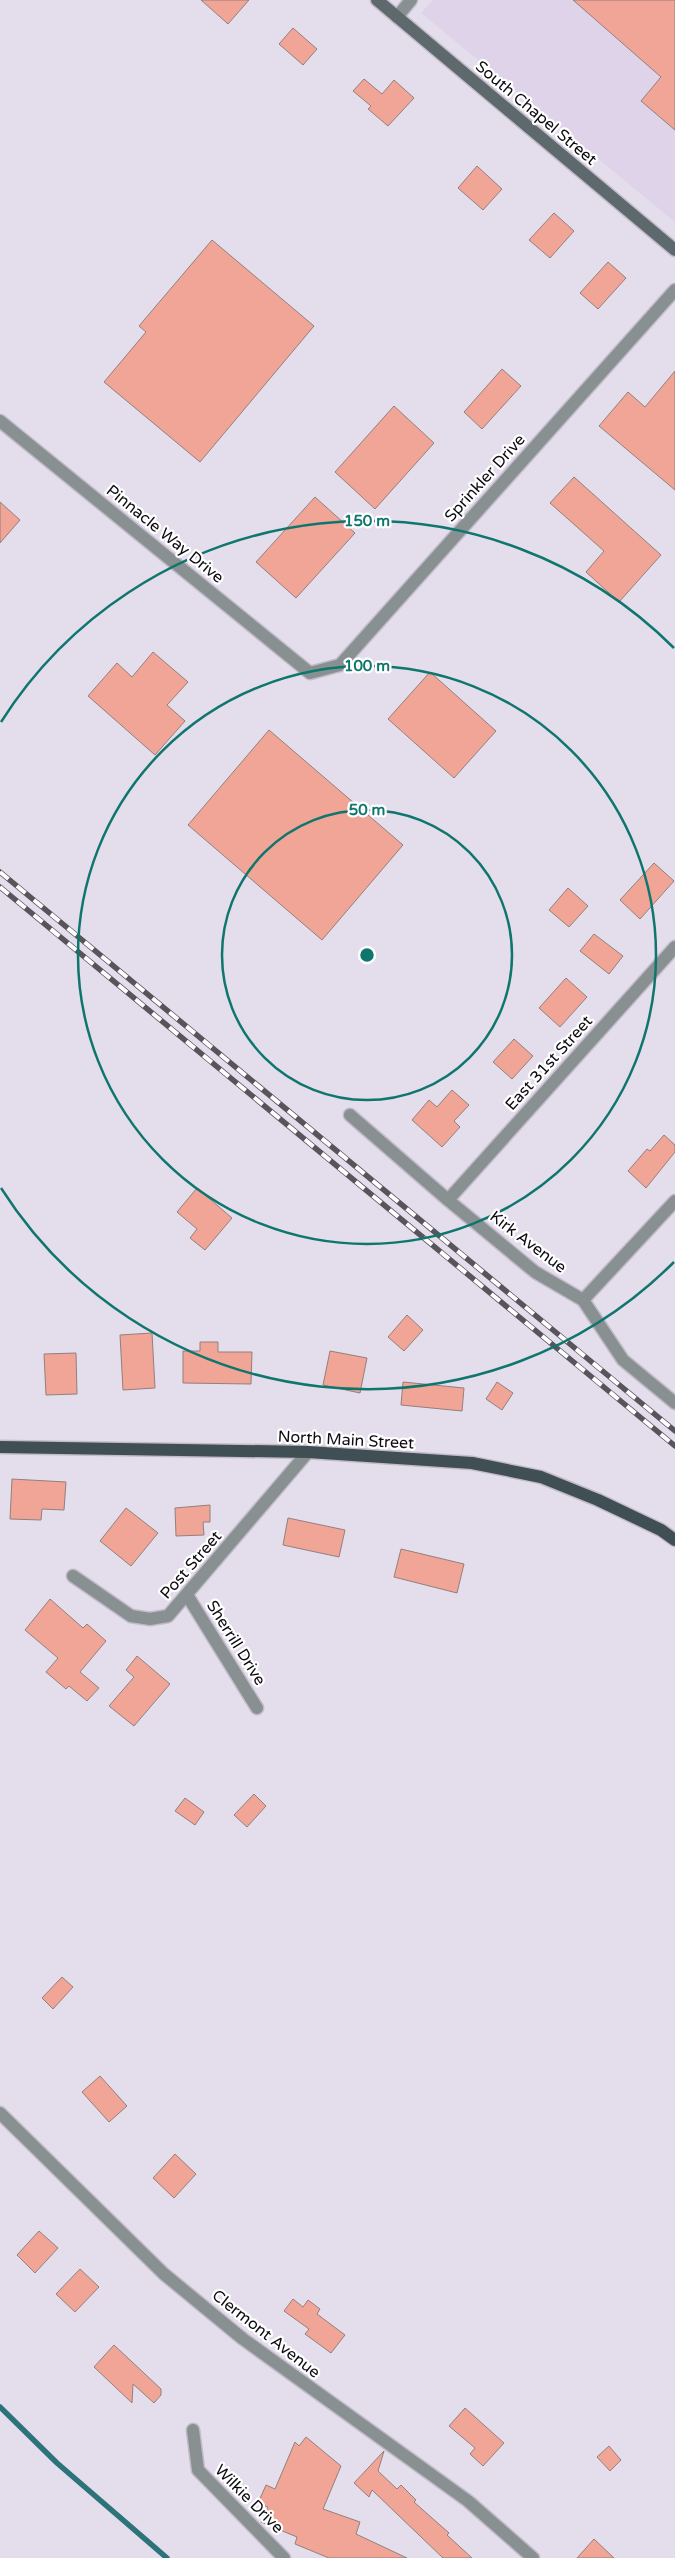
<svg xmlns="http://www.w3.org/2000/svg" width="675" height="2558" font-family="'Varela Round',sans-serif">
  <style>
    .built { fill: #ded3e9 }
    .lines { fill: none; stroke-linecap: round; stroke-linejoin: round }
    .stream { stroke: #2d737a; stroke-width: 5.5 }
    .building { fill: #f0a597; stroke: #92807d }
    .street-casing { stroke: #c2bbc9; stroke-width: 15 }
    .secondary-casing { stroke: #c2bbc9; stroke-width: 15 }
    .primary-casing { stroke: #c2bbc9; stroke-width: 15 }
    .street { stroke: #889092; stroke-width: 12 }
    .secondary { stroke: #5e696d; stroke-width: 12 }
    .primary { stroke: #404f53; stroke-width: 12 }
    .rail-casing { stroke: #57545c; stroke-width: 5.5 }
    .rail { stroke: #fff; stroke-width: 4; stroke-dasharray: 11; stroke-linecap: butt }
    .ring { fill: none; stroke: #0f766e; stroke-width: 2.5 }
    .labels { text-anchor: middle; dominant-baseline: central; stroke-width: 4.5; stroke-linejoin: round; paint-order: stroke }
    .street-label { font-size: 16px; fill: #0d0b10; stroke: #fff }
    .centre { fill: #0f766e; stroke: #fff; stroke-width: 2.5 }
    .ring-label { font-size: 15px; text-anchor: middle; font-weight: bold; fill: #0f766e; stroke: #fff; stroke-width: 4.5; stroke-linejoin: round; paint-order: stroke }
  </style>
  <rect width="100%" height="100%" fill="#e4ddec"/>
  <path class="built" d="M433,0H675V222L421,13Z"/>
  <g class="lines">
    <path class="stream" d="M0,2407L57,2463L167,2558"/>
  </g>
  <path class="building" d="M201,0H249L228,24Z
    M573,0H675V130L641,101L661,77Z
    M293,28L317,49L303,65L279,44Z
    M364,79L382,94L394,80L414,98L388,126L368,109L371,106L353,91Z
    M477,166L502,189L483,210L458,188Z
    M554,213L574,231L550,258L529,240Z
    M212,240L314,326L200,462L104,382L146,332L139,326Z
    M608,262L626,278L598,309L580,293Z
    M502,369L521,386L482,429L464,412Z
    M675,371V490L599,426L628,392L645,407Z
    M394,406L434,443L375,509L335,472Z
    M574,477L661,555L619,602L586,572L604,551L550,503Z
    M315,497L355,533L296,598L256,562Z
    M0,502L20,520L0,543Z
    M153,652L188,682L167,705L185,721L155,755L88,696L117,663L132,677Z
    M430,672L496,731L454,778L388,719Z
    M269,730L403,845L322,940L188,825Z
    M654,863L674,881L640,919L620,900Z
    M568,888L588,906L569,927L549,910Z
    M594,934L623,956L609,974L580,951Z
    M566,978L587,997L560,1027L539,1008Z
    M514,1039L533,1056L512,1079L493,1062Z
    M452,1090L469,1105L454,1121L460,1127L442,1147L412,1120L429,1100L437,1107Z
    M664,1135L675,1145V1152L646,1188L628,1171L647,1149L650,1151Z
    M197,1188L232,1218L205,1250L190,1238L197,1229L177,1212Z
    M407,1315L423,1330L404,1351L388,1337Z
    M152,1333L155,1388L123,1390L120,1335Z
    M200,1342H218V1352H252L251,1384L183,1383V1351H200Z
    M330,1351L367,1358L360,1393L323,1385Z
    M76,1353L77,1394L46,1395L44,1354Z
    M403,1382L464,1388L462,1411L401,1405Z
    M497,1382L513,1393L502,1410L486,1399Z
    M12,1479L66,1482L64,1510L42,1509L41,1520L10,1519Z
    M210,1505V1522H203L204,1535L176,1536L175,1508Z
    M126,1508L158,1533L131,1566L100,1541Z
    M288,1518L345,1530L339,1557L283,1545Z
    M401,1549L464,1564L457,1593L394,1577Z
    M50,1599L83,1628L87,1624L106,1641L80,1672L99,1688L87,1701L69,1686L66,1689L46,1672L58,1658L25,1630Z
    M137,1656L170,1684L134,1726L109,1706L134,1677L126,1670Z
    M254,1794L266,1806L247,1827L234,1815Z
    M185,1798L204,1812L195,1825L175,1811Z
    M62,1977L73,1987L53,2009L42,1998Z
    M100,2076L127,2106L109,2122L82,2092Z
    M175,2154L196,2174L174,2198L153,2178Z
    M39,2231L58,2248L35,2273L17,2255Z
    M80,2269L99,2287L75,2312L56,2294Z
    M293,2299L303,2307L308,2300L320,2309L317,2314L345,2335L331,2353L305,2334L309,2329L284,2311Z
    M114,2345L161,2389V2395L154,2403L133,2384L132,2403L94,2367Z
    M465,2408L504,2443L483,2466L470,2454L475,2448L449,2426Z
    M306,2437L341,2466L323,2509L360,2522L356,2534L407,2558H329L295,2544L297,2537L261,2522L268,2507L258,2503L266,2485L275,2489L295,2442L299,2446Z
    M609,2446L621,2460L610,2471L597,2457Z
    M384,2451L378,2471L397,2489L401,2485L416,2500L414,2502L449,2533L447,2535L472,2558H443L372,2490L369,2497L354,2483Z
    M594,2539L614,2558H577Z"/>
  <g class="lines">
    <defs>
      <path id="street" d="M397,17L411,0
        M0,421L310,673L340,665L675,290
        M350,1115L448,1200L535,1272L583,1300L623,1360L675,1403
        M448,1200L675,947
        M583,1300L675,1201
        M73,1576L131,1616L150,1619L168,1616L308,1452
        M187,1595L257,1708
        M0,2113L164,2274L243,2339L468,2501L533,2558
        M193,2430L198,2470L284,2558"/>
      <path id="secondary" d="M377,0L675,250"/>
      <path id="primary" d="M0,1447L308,1452L472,1463L541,1477L598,1500L661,1530L675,1540"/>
    </defs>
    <use href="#street" class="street-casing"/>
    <use href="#secondary" class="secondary-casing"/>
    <use href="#primary" class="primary-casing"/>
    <use href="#street" class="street"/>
    <use href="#secondary" class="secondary"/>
    <use href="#primary" class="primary"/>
    <defs>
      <path id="rail" d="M0,872L675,1431
        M0,887L675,1446"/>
    </defs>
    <use href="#rail" class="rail-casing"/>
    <use href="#rail" class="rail"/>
  </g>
  <g class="ring">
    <circle cx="367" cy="955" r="145"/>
    <circle cx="367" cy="955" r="289"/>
    <path d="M674 1262A434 434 0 0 1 1 1188M1 722A434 434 0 0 1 674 648"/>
  </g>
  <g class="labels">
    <g class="street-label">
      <text transform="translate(536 113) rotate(40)">South Chapel Street</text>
      <text transform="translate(485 478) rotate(-48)">Sprinkler Drive</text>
      <text transform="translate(165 534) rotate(39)">Pinnacle Way Drive</text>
      <text transform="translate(549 1063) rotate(-48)">East 31st Street</text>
      <text transform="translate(528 1242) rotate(37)">Kirk Avenue</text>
      <text transform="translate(346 1440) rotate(3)">North Main Street</text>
      <text transform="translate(191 1565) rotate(-49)">Post Street</text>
      <text transform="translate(236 1643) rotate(58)">Sherrill Drive</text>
      <text transform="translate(266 2334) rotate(38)">Clermont Avenue</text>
      <text transform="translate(249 2499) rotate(45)">Wilkie Drive</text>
    </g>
  </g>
  <circle cx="367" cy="955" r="8" class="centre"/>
  <g class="ring-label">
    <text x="367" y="526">150 m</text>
    <text x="367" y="671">100 m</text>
    <text x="367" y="815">50 m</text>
  </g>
</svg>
